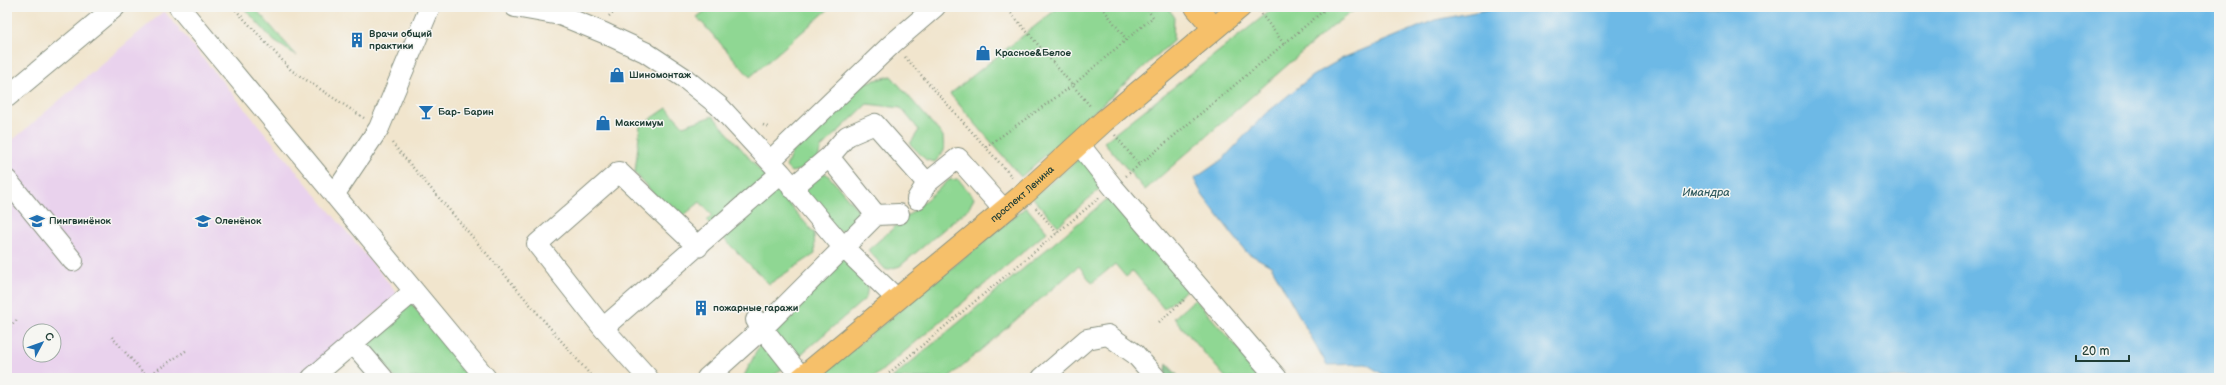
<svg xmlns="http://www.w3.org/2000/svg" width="2226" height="385" font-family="'Balsamiq Sans',sans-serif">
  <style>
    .built { fill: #e9d2ed; fill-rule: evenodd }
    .green { fill: #8fd793; stroke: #578a64 }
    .forest { fill: #73b87d; stroke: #497a58 }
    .water { fill: #6db9e6; stroke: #467b8d }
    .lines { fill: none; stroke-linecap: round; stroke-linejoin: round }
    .minor-casing { stroke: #889180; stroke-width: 22 }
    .major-casing { stroke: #889180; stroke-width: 24 }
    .path { stroke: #889180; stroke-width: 2.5; stroke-dasharray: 1 3; stroke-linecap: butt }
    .minor { stroke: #fff; stroke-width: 20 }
    .major { stroke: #f6c06b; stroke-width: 22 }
    .labels { text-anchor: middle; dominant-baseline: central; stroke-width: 3; stroke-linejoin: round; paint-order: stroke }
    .poi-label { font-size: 10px; font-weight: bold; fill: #1f3d34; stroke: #f6f6f2; text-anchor: start }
    .street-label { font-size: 10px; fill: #1f3d34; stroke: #f6f6f2 }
    .water-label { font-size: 11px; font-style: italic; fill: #325c60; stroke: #f6f6f2 }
  </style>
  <rect width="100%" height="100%" fill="#f6f6f2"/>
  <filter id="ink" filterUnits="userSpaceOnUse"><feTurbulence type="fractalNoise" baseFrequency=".025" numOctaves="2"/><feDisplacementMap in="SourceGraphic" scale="8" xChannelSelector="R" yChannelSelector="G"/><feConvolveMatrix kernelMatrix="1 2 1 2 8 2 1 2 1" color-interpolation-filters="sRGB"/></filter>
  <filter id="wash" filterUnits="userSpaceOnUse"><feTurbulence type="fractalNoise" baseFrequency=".012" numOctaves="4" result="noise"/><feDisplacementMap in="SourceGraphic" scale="16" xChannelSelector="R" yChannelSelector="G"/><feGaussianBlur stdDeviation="0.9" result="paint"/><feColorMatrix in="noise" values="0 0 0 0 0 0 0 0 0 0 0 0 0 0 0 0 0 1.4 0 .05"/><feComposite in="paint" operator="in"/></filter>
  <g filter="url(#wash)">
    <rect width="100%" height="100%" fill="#f1e5cd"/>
    <path class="built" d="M164,11L398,294L298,378H7V145ZM30,331H54V355H30Z"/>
    <path class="green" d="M243,7H254L297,56L274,41Z
      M710,7H831L750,77L697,17Z
      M1059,7H1167L1174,16L1173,41L1021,177L950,94Z
      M1275,7H1359L1332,26L1145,190L1104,142Z
      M891,76L943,136L944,151L935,162L926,160L910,144L919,130L901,108L867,104L821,148L818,159L800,170L791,172L786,167L793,149L864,83Z
      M667,108L683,126L713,116L814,233L815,254L769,284L706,221L712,215L700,202L677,221L635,173L640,126Z
      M1081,157L1104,185L1058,226L1033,198Z
      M817,173L827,174L858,210L857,220L846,231H837L804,193Z
      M958,179L974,198L969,208L900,266L886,270L868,250L949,180Z
      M1112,195L1190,287L1164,309L1133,271L1126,277L1115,264L1092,283L1079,266L948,378H892Z
      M1026,207L1047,232L873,378H818Z
      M843,256L868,286L866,298L799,356L782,346L772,325Z
      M1195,299L1264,378H1226L1174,318Z
      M411,303L475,378H395L366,343Z
      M761,342L783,368L771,378H743Z"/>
    <path class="forest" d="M1167,364L1180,378H1168L1165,375Z"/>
    <path class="water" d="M1500,7H2219V378H1389L1366,364L1327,365L1271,266L1246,252L1203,196L1194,179L1223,159L1264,115L1312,76L1343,58L1435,20Z"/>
  </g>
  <g filter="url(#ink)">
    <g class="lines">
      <defs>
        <path id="minor" d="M179,7L486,378
          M515,7L560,15L604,33L645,52L683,77L719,106L781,173L843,247L897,299
          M7,97L115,7
          M1079,144L1113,187L1277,378
          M770,161L892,44L935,7
          M7,180L73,261
          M792,188L829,157
          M334,195L379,128L430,7
          M917,199L927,183L958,158L1004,210
          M876,215L829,157L847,136L875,124L927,183
          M698,247L619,172L537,244L603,328L781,173
          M756,320L802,378
          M603,328L648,378
          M352,342L383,378
          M312,378L414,291
          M707,378L763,328L876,215L899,214
          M1042,378L1087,339L1108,335L1135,354L1156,378"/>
        <g id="major">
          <path d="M1196,7L1214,28"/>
          <path id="s1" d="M802,378L1024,194L1104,121L1240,7"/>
        </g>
      </defs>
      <use href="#minor" class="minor-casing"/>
      <use href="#major" class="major-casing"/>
      <path class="path" d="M233,7L291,70L364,118
        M1006,7L1091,107
        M1102,7L1126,39
        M1259,11L1284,44
        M609,16L619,7
        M905,57L1014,179
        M763,125L770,128
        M1115,135L1139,165
        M392,143L593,378
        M986,147L1072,86L1153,17L1145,7
        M1126,176L1328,7
        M1036,208L1057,233
        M1159,322L1185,299
        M7,329L17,320
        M112,337L147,377
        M145,378L187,350
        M883,378L1099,198"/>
      <use href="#minor" class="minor"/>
      <use href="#major" class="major"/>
    </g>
  </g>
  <defs>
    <symbol id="building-bare" viewBox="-9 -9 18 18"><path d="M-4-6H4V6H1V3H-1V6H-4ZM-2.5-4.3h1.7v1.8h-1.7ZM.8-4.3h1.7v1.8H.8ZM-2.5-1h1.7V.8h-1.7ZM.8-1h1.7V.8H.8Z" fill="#1f6fb2" stroke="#f6f6f2" stroke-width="2.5" paint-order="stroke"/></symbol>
    <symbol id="shop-bare" viewBox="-9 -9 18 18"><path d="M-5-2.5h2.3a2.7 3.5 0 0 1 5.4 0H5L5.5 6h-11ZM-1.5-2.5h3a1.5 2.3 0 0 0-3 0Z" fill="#1f6fb2" stroke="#f6f6f2" stroke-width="2.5" paint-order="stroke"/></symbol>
    <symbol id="bar-bare" viewBox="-9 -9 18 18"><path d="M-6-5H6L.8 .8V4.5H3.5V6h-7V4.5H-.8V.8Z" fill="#1f6fb2" stroke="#f6f6f2" stroke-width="2.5" paint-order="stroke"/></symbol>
    <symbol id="school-bare" viewBox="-9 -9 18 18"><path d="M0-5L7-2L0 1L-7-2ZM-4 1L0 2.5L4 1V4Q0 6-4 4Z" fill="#1f6fb2" stroke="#f6f6f2" stroke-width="2.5" paint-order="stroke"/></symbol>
  </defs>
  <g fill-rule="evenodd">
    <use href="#building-bare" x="346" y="29" width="22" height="22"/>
    <use href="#shop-bare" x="972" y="42" width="22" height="22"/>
    <use href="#shop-bare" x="606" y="64" width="22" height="22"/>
    <use href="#bar-bare" x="415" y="101" width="22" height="22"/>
    <use href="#shop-bare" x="592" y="112" width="22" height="22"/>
    <use href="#school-bare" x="26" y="210" width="22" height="22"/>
    <use href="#school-bare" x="192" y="210" width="22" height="22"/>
    <use href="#building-bare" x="690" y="297" width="22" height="22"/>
  </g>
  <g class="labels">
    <g class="poi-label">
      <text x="369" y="34">Врачи общий<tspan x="369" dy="12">практики</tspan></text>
      <text x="995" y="53">Красное&amp;Белое</text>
      <text x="629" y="75">Шиномонтаж</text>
      <text x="438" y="112">Бар- Барин</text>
      <text x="615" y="123">Максимум</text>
      <text x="49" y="221">Пингвинёнок</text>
      <text x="215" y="221">Оленёнок</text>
      <text x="713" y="308">пожарные гаражи</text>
    </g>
    <g class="street-label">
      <text stroke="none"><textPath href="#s1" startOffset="287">проспект Ленина</textPath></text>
    </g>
    <g class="water-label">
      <text x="1706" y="192">Имандра</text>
    </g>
  </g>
  <rect width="2226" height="385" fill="none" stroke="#f6f6f2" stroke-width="24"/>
  <g transform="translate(42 343) rotate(49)"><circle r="19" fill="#f6f6f2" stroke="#a0aca6"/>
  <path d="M0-3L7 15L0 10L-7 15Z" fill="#1f6fb2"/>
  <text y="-6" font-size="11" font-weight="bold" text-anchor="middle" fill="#1f3d34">С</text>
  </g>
  <path d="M2076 355v6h53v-6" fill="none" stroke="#1f3d34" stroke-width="2"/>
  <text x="2082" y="355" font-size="12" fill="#1f3d34" stroke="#f6f6f2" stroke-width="3" paint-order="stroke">20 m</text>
</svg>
